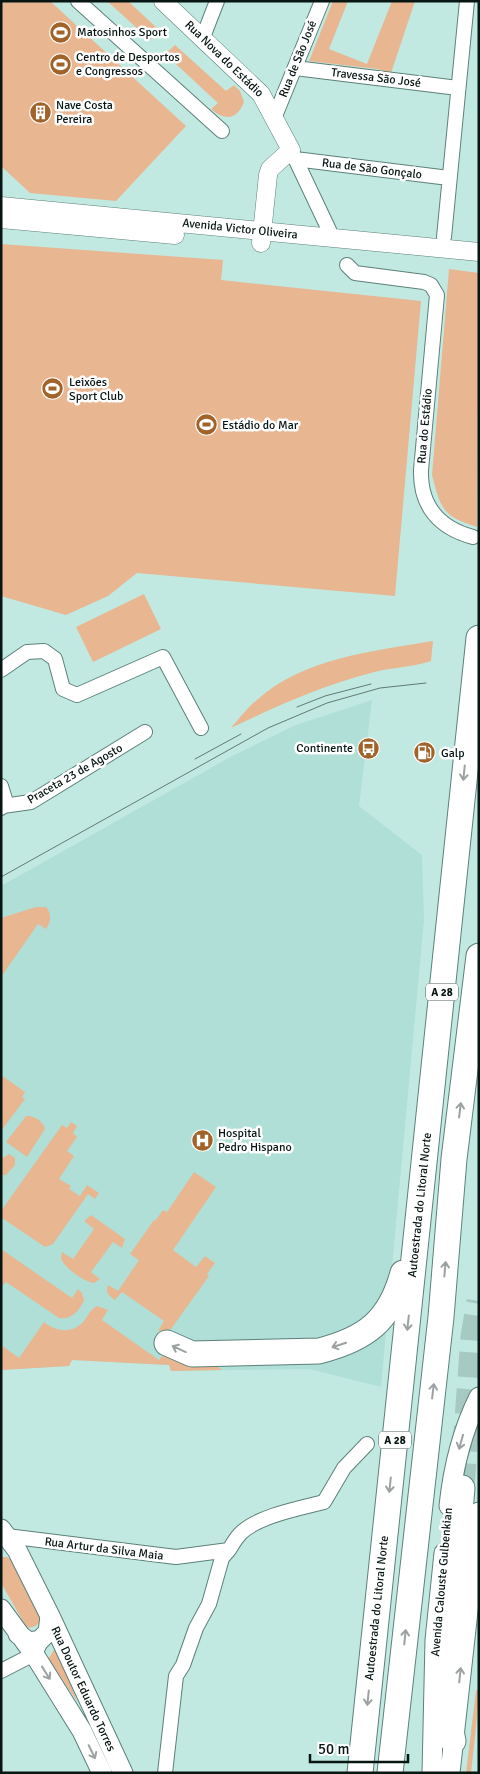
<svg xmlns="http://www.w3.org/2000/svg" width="480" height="1774" font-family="Signika,sans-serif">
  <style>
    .built { fill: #afdfd7 }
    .green { fill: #e8b691 }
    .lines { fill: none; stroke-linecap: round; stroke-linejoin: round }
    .motorway-tunnel { stroke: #a6c9c2; stroke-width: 25; stroke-dasharray: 25 12; stroke-linecap: butt }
    .minor-casing { stroke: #5d807a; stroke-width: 16 }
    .tertiary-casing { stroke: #5d807a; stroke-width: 19 }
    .secondary-casing { stroke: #5d807a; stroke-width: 21 }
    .motorway-casing { stroke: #5d807a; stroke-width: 27 }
    .minor { stroke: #fff; stroke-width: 14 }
    .tertiary { stroke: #fff; stroke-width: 18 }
    .secondary { stroke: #fff; stroke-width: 19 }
    .motorway { stroke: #fff; stroke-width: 25 }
    .tram { stroke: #607a75; stroke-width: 1 }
    .oneway { stroke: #9ca1a1 }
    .labels { text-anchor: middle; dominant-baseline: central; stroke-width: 5; stroke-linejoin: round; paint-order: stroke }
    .shield { fill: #fff; stroke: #515b5a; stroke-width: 1 }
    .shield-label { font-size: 11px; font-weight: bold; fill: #071513 }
    .poi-label { font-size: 12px; fill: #071513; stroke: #fff; text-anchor: start }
    .street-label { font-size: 12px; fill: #071513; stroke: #fff }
  </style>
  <rect width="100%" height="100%" fill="#c2e9e1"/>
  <path class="built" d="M372,700L359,806L422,855L424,920L381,1387L310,1369L171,1371L169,1365L72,1360L69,1366L1,1370V886L232,756L296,725Z"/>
  <path class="green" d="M1,1H50L186,126L116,201L30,193L1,166Z
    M107,1H128L159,30L150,40Z
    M333,1H348L329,49L367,64L392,1H415L391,73L377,69L309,61Z
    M175,45L226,91L234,85L240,91L244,102C237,120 225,121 211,109L218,103L165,54Z
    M1,244L223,260L221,280L421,301L395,596L137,573L108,596L66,615L1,596Z
    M449,269L479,273L477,527C442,516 441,509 432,475Z
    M144,594L161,629L93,662L76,627Z
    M433,641L431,661C410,668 391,667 371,673C321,686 277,706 231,728C239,719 247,708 257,700C303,658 374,651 433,641Z
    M36,907H46C52,914 51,921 46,929L38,924L1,977V918Z
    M1,1075L25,1092L22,1097L25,1099L1,1131Z
    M26,1116C34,1115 44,1122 45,1129L27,1157L6,1142Z
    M71,1122L77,1126L73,1133L77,1137L67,1151L74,1156L59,1179L71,1186L69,1189L80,1196L87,1185L99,1193L95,1199L88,1194L53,1244L45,1247L2,1218L1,1211L62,1125L67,1128Z
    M9,1154L15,1158V1165L6,1175H1V1159Z
    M194,1172L216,1187L173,1250L196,1267L205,1256L215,1263L207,1274L209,1276L171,1329L162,1332L158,1331L164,1321L122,1292L115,1300C109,1296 105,1292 108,1285L118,1291L139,1260L130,1254L154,1220L155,1221L163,1210L167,1212Z
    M91,1215L125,1239L122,1248L113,1242L91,1272L100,1279L94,1283C84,1282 65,1268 61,1259L62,1252L73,1259L94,1229L84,1221Z
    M1,1249L72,1298L78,1289L82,1293L84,1300C79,1311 72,1320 59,1318L6,1282L1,1287Z
    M97,1306L108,1310L102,1320L159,1360L166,1351L207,1359L222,1370L171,1371L169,1365L72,1360L69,1366L1,1370V1345L19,1358L44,1322C56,1332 73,1334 84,1321C88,1315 91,1309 97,1306Z
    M1,1557H7L11,1560L41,1614V1620L36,1626L29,1628L24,1623L1,1583Z
    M56,1647L77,1701L48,1659Z
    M476,1690H479V1699L471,1773H466Z"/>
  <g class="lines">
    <path class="motorway-tunnel" d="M462,1488L473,1337L479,1301"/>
    <defs>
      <path id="minor" d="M78,1L222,131
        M203,37L217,1
        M295,68L458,88
        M275,116L322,1
        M293,154L329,230
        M295,159L449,178
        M444,237L467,1
        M347,265L355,273L424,282L431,285L437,295L421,470C420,506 439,528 473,537
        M1,670L27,652L44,651L55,659L63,689L77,695L163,657L201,728
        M1,786L5,799L1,808
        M3,806L31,802L145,732
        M7,1536L176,1557L229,1550C232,1545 236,1538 240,1534C257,1516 301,1508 324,1502L344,1468L367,1444
        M1,1671L34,1654L39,1646
        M165,1773L176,1676L183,1665L196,1628L209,1604L222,1558L229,1550"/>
      <path id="tertiary" d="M163,1L261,94L291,150L270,169L268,175L261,243
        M1,206L479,252
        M1,219L175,235"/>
      <path id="secondary" d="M449,1506C453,1468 462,1431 479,1397
        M1,1529L17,1550L50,1616L123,1773
        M1,1609L34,1654L82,1731L102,1773
        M18,1634L29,1642L40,1640L48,1632L50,1616
        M432,1773L435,1640L444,1553
        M450,1773L479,1512"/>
      <path id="motorway" d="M167,1343L192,1354L319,1351C366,1339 390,1321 403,1273
        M453,1741L446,1706V1678L462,1488
        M360,1773L479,638
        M390,1773L441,1317L454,1159L479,956"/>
    </defs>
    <use href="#minor" class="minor-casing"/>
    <use href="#tertiary" class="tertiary-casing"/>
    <use href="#secondary" class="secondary-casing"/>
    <use href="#motorway" class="motorway-casing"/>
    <use href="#minor" class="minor"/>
    <use href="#tertiary" class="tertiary"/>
    <use href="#secondary" class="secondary"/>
    <use href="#motorway" class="motorway"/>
    <path class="tram" d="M297,707L325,696L371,684
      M195,759L241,734
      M1,877L268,728L327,703L380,688L426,683"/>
  </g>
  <defs><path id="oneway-shaft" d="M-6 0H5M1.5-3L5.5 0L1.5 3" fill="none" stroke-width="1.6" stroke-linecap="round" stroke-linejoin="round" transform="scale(1.25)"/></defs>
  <g class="oneway">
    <use href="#oneway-shaft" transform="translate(464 773) rotate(96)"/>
    <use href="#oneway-shaft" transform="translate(460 1110) rotate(-83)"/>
    <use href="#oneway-shaft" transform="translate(445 1269) rotate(-85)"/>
    <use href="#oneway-shaft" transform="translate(408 1323) rotate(96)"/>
    <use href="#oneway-shaft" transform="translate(339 1345) rotate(162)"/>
    <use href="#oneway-shaft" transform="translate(179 1349) rotate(-156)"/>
    <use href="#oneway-shaft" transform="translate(433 1391) rotate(-83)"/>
    <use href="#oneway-shaft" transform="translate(461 1442) rotate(106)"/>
    <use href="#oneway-shaft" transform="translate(390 1485) rotate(96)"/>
    <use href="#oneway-shaft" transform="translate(405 1637) rotate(-84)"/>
    <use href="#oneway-shaft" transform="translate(46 1673) rotate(58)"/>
    <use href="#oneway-shaft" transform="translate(460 1675) rotate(-84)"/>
    <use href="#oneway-shaft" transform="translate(368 1698) rotate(96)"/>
    <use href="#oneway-shaft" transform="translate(92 1752) rotate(64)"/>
  </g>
  <defs>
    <symbol id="stadium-disc" viewBox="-11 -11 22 22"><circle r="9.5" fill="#a2632b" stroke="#fff"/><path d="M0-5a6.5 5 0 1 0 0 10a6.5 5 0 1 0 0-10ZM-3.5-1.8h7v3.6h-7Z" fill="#fff"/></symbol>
    <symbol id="building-disc" viewBox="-11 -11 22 22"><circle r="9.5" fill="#a2632b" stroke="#fff"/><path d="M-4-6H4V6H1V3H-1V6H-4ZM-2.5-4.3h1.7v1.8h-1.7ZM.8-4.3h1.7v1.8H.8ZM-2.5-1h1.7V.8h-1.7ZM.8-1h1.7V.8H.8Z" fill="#fff"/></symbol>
    <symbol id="bus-disc" viewBox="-11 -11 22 22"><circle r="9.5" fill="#a2632b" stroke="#fff"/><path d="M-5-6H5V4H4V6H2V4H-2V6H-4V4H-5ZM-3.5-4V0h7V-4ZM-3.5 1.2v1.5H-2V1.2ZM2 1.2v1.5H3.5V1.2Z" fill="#fff"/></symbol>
    <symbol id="fuel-disc" viewBox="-11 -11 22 22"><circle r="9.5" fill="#a2632b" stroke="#fff"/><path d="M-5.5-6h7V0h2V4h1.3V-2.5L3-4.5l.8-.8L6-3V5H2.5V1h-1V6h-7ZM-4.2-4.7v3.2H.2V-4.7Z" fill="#fff"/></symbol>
    <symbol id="hospital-disc" viewBox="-11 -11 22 22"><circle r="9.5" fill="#a2632b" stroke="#fff"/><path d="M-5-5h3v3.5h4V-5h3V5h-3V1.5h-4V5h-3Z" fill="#fff"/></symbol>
  </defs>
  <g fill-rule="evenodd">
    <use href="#stadium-disc" x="48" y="20" width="25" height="25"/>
    <use href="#stadium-disc" x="48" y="52" width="25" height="25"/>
    <use href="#building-disc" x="28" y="100" width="25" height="25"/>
    <use href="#stadium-disc" x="40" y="376" width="25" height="25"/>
    <use href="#stadium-disc" x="194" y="412" width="25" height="25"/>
    <use href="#bus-disc" x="356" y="736" width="25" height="25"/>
    <use href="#fuel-disc" x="412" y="740" width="25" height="25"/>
    <use href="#hospital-disc" x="190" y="1128" width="25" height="25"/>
  </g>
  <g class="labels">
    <g class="shield">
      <rect x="426" y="983.5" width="32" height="17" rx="4"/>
      <rect x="379" y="1431.5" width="32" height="17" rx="4"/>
    </g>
    <g class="shield-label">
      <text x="442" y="992">A 28</text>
      <text x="395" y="1440">A 28</text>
    </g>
    <g class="poi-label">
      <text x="77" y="32">Matosinhos Sport</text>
      <text x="76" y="57">Centro de Desportos<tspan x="76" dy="14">e Congressos</tspan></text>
      <text x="56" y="105">Nave Costa<tspan x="56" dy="14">Pereira</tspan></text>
      <text x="69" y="382">Leixões<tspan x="69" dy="14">Sport Club</tspan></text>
      <text x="222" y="425">Estádio do Mar</text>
      <text x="353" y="748" text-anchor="end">Continente</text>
      <text x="441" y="753">Galp</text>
      <text x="218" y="1133">Hospital<tspan x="218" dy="14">Pedro Hispano</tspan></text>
    </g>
    <g class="street-label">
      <text transform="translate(224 59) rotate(44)">Rua Nova do Estádio</text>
      <text transform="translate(298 59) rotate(-68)">Rua de São José</text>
      <text transform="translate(376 78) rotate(7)">Travessa São José</text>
      <text transform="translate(372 169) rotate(7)">Rua de São Gonçalo</text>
      <text transform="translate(240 229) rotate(6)">Avenida Victor Oliveira</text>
      <text transform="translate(425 426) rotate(-85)">Rua do Estádio</text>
      <text transform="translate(75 774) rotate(-30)">Praceta 23 de Agosto</text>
      <text transform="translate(420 1205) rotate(-84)">Autoestrada do Litoral Norte</text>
      <text transform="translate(104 1549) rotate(7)">Rua Artur da Silva Maia</text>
      <text transform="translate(442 1582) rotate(-85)">Avenida Calouste Gulbenkian</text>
      <text transform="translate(377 1608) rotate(-84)">Autoestrada do Litoral Norte</text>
      <text transform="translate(83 1689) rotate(65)">Rua Doutor Eduardo Torres</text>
    </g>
  </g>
  <rect width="480" height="1774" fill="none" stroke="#071513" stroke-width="5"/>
  <path d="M310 1754v8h98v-8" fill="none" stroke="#071513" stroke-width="2.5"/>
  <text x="318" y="1754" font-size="15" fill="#071513" stroke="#ffffff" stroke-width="4" paint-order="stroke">50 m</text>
</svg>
